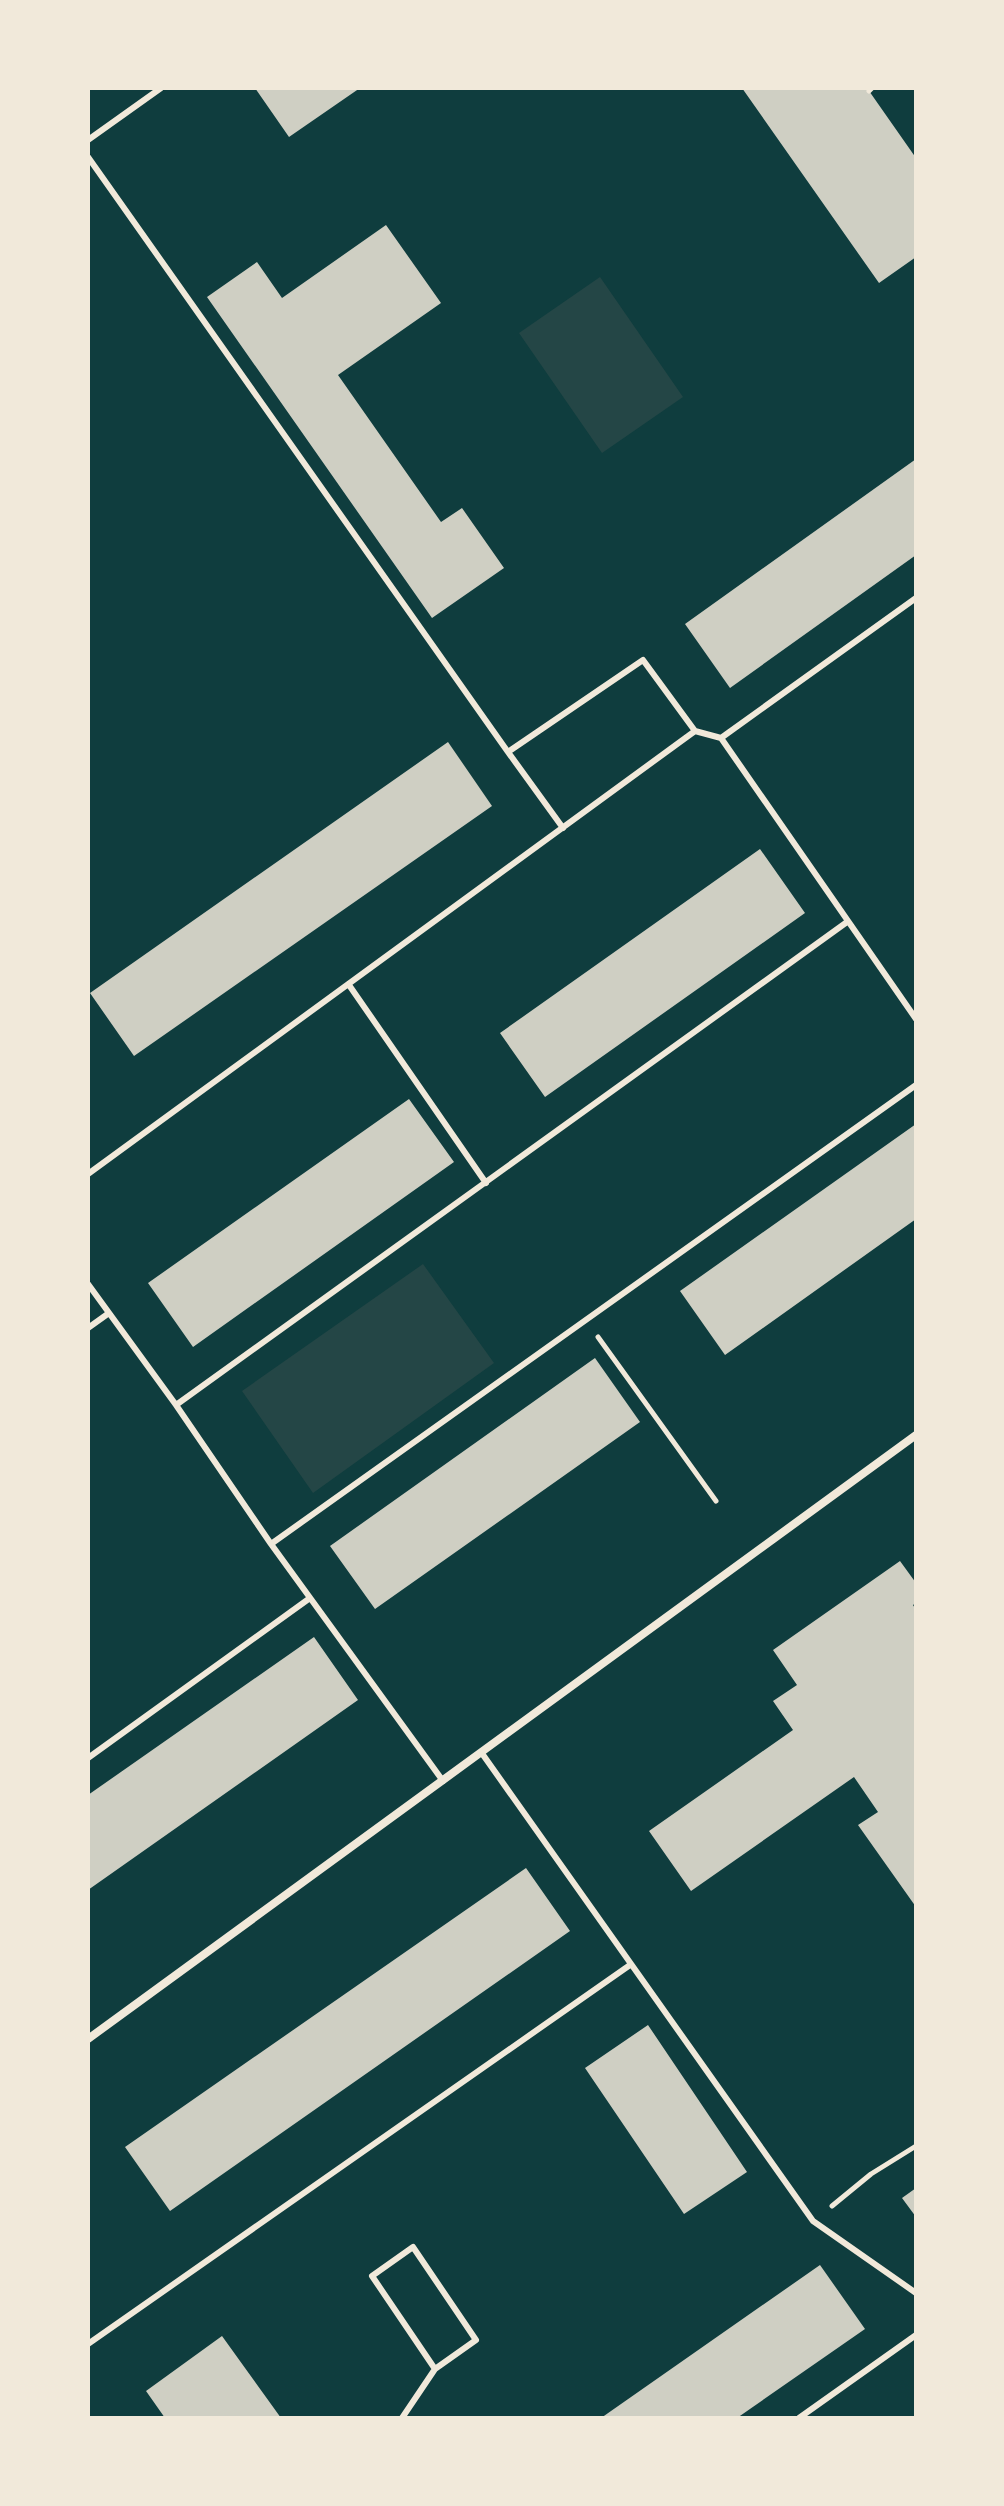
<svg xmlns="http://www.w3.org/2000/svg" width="1004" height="2506" font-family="Bitter,serif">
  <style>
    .green { fill: #244646 }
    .building { fill: #cfcfc3 }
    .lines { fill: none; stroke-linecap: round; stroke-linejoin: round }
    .path { stroke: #f1e9da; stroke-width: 5 }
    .service { stroke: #f1e9da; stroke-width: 6 }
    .minor { stroke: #f1e9da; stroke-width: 8 }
  </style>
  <rect width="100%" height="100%" fill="#0f3d3e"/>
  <path class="green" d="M600,277L683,397L602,453L519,333Z
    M423,1264L494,1363L313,1493L242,1391Z"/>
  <path class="building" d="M255,88H360L289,137Z
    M742,88H867L916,158V257L879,283Z
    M386,225L441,303L338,375L441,522L462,508L504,568L432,618L207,297L257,262L282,298Z
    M916,459V555L730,688L685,624Z
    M448,742L492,806L134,1056L90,993Z
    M760,849L805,913L545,1097L500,1033Z
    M409,1099L454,1162L193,1347L148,1283Z
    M916,1124V1219L725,1355L680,1291Z
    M595,1358L640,1422L375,1609L330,1546Z
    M900,1561L916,1583V1603L913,1605L916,1610V1907L858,1825L878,1812L854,1777L691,1891L649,1831L793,1730L773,1701L797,1685L773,1650Z
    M314,1637L358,1700L88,1890V1795Z
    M526,1868L570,1931L170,2211L125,2147Z
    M648,2025L747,2172L684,2214L585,2068Z
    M916,2188V2217L902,2198Z
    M820,2265L865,2329L737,2418H601Z
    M222,2336L281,2418H165L146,2391Z"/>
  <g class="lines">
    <path class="path" d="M869,91L872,88
      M598,1337L716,1501
      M832,2206L871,2174L916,2146"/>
    <path class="service" d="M88,140L161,88
      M88,157L508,752
      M916,598L721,738L916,1019
      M563,828L508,752L643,660L695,731
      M349,985L486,1183
      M88,1174L695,731L721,738
      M88,1284L176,1405L271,1544L443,1781
      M88,1328L109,1313
      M176,1405L847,922
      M271,1544L916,1085
      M481,1752L813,2221L916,2293
      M88,1758L310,1598
      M88,2344L630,1965
      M402,2418L435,2369L476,2340L413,2247L372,2276L435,2369
      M799,2418L916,2335"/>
    <path class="minor" d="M88,2039L916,1435"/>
  </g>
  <rect width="1004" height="2506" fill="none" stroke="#f1e9da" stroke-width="180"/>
</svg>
